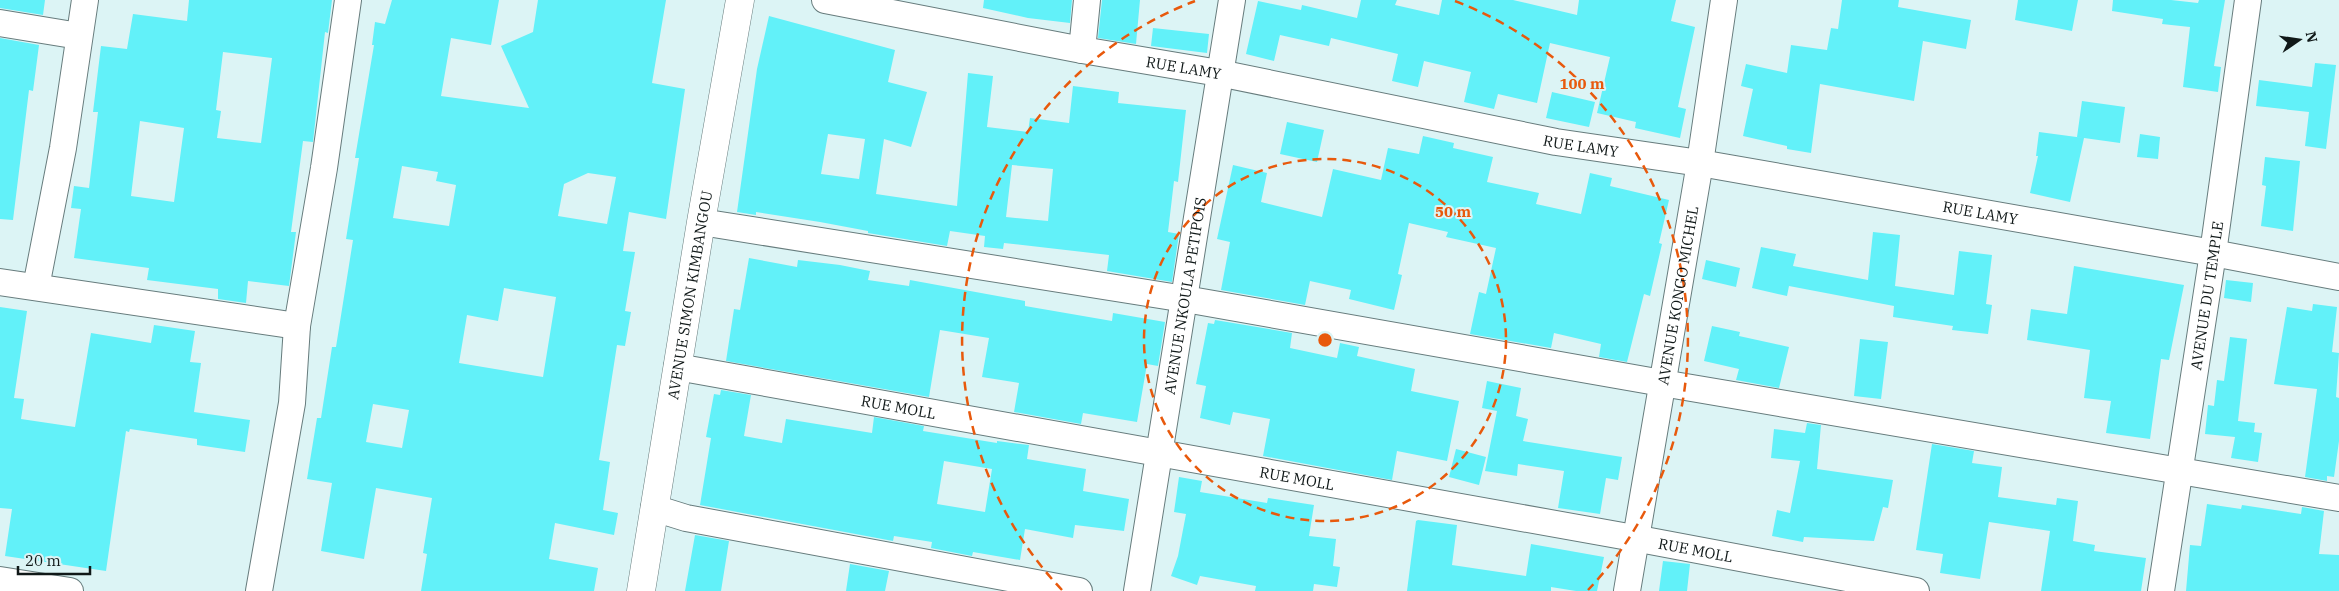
<svg xmlns="http://www.w3.org/2000/svg" width="2339" height="591" font-family="'IBM Plex Serif',serif">
  <style>
    .building { fill: #62f1f9; fill-rule: evenodd }
    .lines { fill: none; stroke-linecap: round; stroke-linejoin: round }
    .minor-casing { stroke: #677c7d; stroke-width: 28 }
    .tertiary-casing { stroke: #677c7d; stroke-width: 29 }
    .minor { stroke: #fff; stroke-width: 26 }
    .tertiary { stroke: #fff; stroke-width: 28 }
    .ring { fill: none; stroke: #e8590c; stroke-width: 2.5; stroke-dasharray: 9 6 }
    .labels { text-anchor: middle; dominant-baseline: central; stroke-width: 4; stroke-linejoin: round; paint-order: stroke }
    .street-label { font-size: 15px; fill: #101818; stroke: #dcf4f5 }
    .centre { fill: #e8590c; stroke: #dcf4f5; stroke-width: 2.5 }
    .ring-label { font-size: 15px; text-anchor: middle; font-weight: bold; fill: #e8590c; stroke: #dcf4f5; stroke-width: 4; stroke-linejoin: round; paint-order: stroke }
  </style>
  <rect width="100%" height="100%" fill="#dcf4f5"/>
  <path class="building" d="M0,0H45L43,15L0,8Z
    M189,0H332L328,33L325,32L313,142L303,141L291,232H296L289,286L248,281L246,303L218,299V289L147,280L149,268L74,258L81,209L71,208L74,186L89,188L98,112H93L101,46L127,49L133,14L187,21ZM223,52L272,58L261,143L217,138L221,111L216,110ZM140,121L184,128L174,202L131,196Z
    M392,0H499L491,45L451,38L441,96L529,108L501,46L533,32L538,0H666L652,83L685,89L666,219L629,212L623,251L635,252L625,311L631,312L625,346L617,345L599,460L610,462L603,510L618,513L614,535L555,523L549,559L598,568L594,591H421L427,554L423,553L432,498L376,488L364,559L321,551L332,483L307,479L317,418H321L332,347H336L353,240L346,239L359,158H355L374,45H372L375,22L385,24ZM402,166L438,172L436,181L456,185L449,226L393,218ZM588,173L616,177L607,224L558,216L564,184ZM504,288L556,297L543,377L459,363L467,315L498,321ZM373,404L409,410L402,448L366,442Z
    M984,0H1072L1070,23L1028,18L983,8Z
    M1102,0H1140L1136,44L1098,38Z
    M1361,0H1397L1395,5L1439,15L1442,0H1513L1577,15L1579,0H1676L1671,21L1695,27L1678,107L1686,109L1680,138L1635,128L1636,122L1597,113L1610,57L1550,43L1537,103L1498,94L1494,109L1464,102L1471,72L1424,61L1418,87L1392,81L1398,54L1331,38L1329,46L1280,35L1274,61L1246,54L1258,1L1301,10L1302,5L1357,18Z
    M1842,0H1899L1898,7L1971,20L1966,49L1923,41L1914,101L1820,84L1811,153L1787,149V146L1743,136L1753,89L1741,86L1746,64L1787,73L1791,45L1827,50L1831,28L1838,29Z
    M2018,0H2078L2072,31L2015,20Z
    M2113,0H2171L2198,3L2199,0H2225L2214,66L2221,67L2218,92L2183,87L2190,27L2162,24L2163,19L2112,11Z
    M769,16L895,50L888,82L927,92L911,147L884,139L876,194L957,206L968,73L993,76L987,127L1028,132L1030,118L1069,123L1073,86L1119,92L1118,103L1186,110L1178,182L1174,181L1168,232L1179,234L1172,282L1107,271L1109,255L1004,243L1003,249L984,247L985,236L950,231L947,246L868,233V231L820,222L756,212V215L737,212L757,69ZM828,134L865,139L859,179L821,174ZM1012,165L1053,169L1048,221L1006,217Z
    M1153,28L1209,34L1207,53L1151,46Z
    M0,38L39,45L33,91L29,90L13,220L0,219Z
    M2315,63L2336,65L2326,149L2305,146L2309,112L2256,106L2259,80L2312,87Z
    M1552,92L1595,102L1589,127L1546,118Z
    M2082,101L2125,107L2120,143L2077,137Z
    M1287,122L1324,130L1317,162L1280,154Z
    M2039,132L2084,138L2070,202L2030,193L2038,156H2036Z
    M2140,134L2160,137L2158,159L2137,157Z
    M1423,136L1454,143L1453,148L1493,157L1487,182L1539,193L1536,204L1581,214L1590,173L1612,178L1610,186L1669,200L1659,243L1662,244L1650,296L1644,294L1627,362L1599,357L1601,344L1554,333L1551,348L1470,334L1479,292L1486,294L1496,248L1446,237L1448,232L1409,223L1398,274L1402,275L1394,310L1349,299L1351,290L1310,281L1305,305L1221,290L1230,242L1217,239L1233,165L1267,173L1261,202L1322,217L1333,169L1381,180L1388,148L1419,154Z
    M2265,157L2300,161L2293,231L2261,226L2266,186L2262,185Z
    M1873,232L1900,235L1895,286L1954,295L1959,251L1992,255L1986,304L1992,305L1988,334L1952,330L1953,326L1893,317L1894,306L1789,286L1787,296L1752,288L1761,247L1796,254L1793,266L1868,280Z
    M749,258L797,267L798,260L840,265L870,271L868,280L909,286L910,280L1025,301V306L1112,321L1113,313L1165,322L1158,366L1147,364L1137,422L1083,413L1081,424L1014,412L1019,383L982,377L989,338L940,330L929,397L726,361L734,309L740,310Z
    M1706,260L1740,268L1736,287L1702,279Z
    M2074,266L2184,285L2169,360L2161,359L2150,439L2106,433L2111,401L2084,398L2090,350L2027,340L2031,309L2067,314Z
    M2226,280L2253,283L2251,302L2224,298Z
    M2313,304L2337,307L2332,352L2339,353L2336,397L2339,398V441L2334,477L2327,476V481L2305,477L2317,389L2274,384L2287,307L2312,311Z
    M0,307L27,311L14,398L24,399L21,419L75,427L91,333L151,343L154,325L195,331L190,362L201,363L194,412L250,420L245,452L197,445V439L130,429L129,432L126,431L106,571L5,556L12,509L0,508Z
    M1215,320L1292,333L1290,348L1337,358L1340,343L1359,347L1357,356L1415,369L1411,391L1459,401L1447,461L1397,451L1392,480L1263,456L1270,419L1233,412L1230,425L1200,418L1206,386L1196,384L1208,323L1214,324Z
    M1712,326L1740,332L1739,336L1789,347L1779,388L1736,380L1739,369L1704,361Z
    M2230,337L2247,339L2238,421L2255,423L2254,432L2262,433L2258,462L2231,458L2235,437L2205,434L2208,405L2214,406L2217,380L2224,381Z
    M1860,339L1888,342L1881,399L1854,396Z
    M1487,381L1521,388L1516,416L1528,419L1523,441L1622,457L1618,480L1606,478L1600,514L1558,508L1564,471L1518,464L1517,476L1485,471L1497,411L1482,408Z
    M721,390L751,395L744,436L782,443L786,419L872,433L874,417L924,426L923,431L997,443V441L1029,445L1027,459L1086,469L1083,491L1129,499L1124,531L1075,525L1073,538L1025,529L1020,560L973,552L972,556L931,548L932,542L894,536L893,541L700,505L711,438L706,437L714,394L720,395ZM944,461L992,469L985,512L937,504Z
    M1807,423L1821,425L1817,469L1893,480L1888,508L1883,507L1874,541L1804,537L1803,542L1772,536L1777,510L1790,513L1800,461L1771,458L1774,429L1805,433Z
    M1932,444L1974,451L1972,463L2002,467L1998,497L2056,505L2057,498L2078,501L2073,541L2095,545L2094,551L2146,558L2141,591H2041L2050,531L1989,522L1980,579L1940,573L1943,554L1916,550Z
    M1456,449L1486,457L1479,485L1449,477Z
    M1179,477L1202,481L1200,492L1267,503L1268,498L1314,505L1309,536L1336,539L1333,566L1340,567L1337,587L1314,584L1313,591H1255L1256,586L1200,576L1197,585L1171,576L1178,556L1186,514L1174,512Z
    M2207,504L2241,509L2242,505L2301,514L2302,507L2324,511L2319,554L2339,555V591H2186L2190,545L2201,546Z
    M1418,520L1457,525L1452,565L1526,576L1531,544L1604,557L1597,591H1576L1551,587V591H1407L1416,521Z
    M695,535L729,541L721,591H685Z
    M1663,561L1690,564L1687,591H1659Z
    M850,564L889,571L885,591H846Z"/>
  <g class="lines">
    <defs>
      <g id="minor">
        <path id="s1" d="M825,0L1082,50L1219,73L1556,142L1700,163L2213,253L2339,277"/>
        <path d="M0,23L79,36"/>
        <path d="M1082,50L1087,0"/>
        <path d="M701,222L1185,299L1662,383L2339,498"/>
        <path d="M0,282L297,326"/>
        <path d="M36,287L63,148L85,0"/>
        <path id="s2" d="M677,367L1634,538L1916,591"/>
        <path d="M654,508L686,518L1079,591"/>
        <path d="M0,580L70,591"/>
        <path d="M259,591L292,403L297,326L324,168L348,0"/>
        <path id="s3" d="M1137,591L1232,0"/>
        <path id="s4" d="M1627,591L1700,163L1724,0"/>
        <path id="s5" d="M2161,591L2213,253L2248,0"/>
      </g>
      <g id="tertiary">
        <path id="s6" d="M641,591L701,222L740,0"/>
      </g>
    </defs>
    <use href="#minor" class="minor-casing"/>
    <use href="#tertiary" class="tertiary-casing"/>
    <use href="#minor" class="minor"/>
    <use href="#tertiary" class="tertiary"/>
  </g>
  <g class="ring">
    <circle cx="1325" cy="340" r="181"/>
    <path d="M1062 590A363 363 0 0 1 1195 1M1455 1A363 363 0 0 1 1588 590"/>
  </g>
  <g class="labels">
    <g class="street-label">
      <text stroke="none"><textPath href="#s1" startOffset="365">RUE LAMY</textPath></text>
      <text stroke="none"><textPath href="#s1" startOffset="770">RUE LAMY</textPath></text>
      <text stroke="none"><textPath href="#s1" startOffset="1175">RUE LAMY</textPath></text>
      <text stroke="none"><textPath href="#s6" startOffset="300">AVENUE SIMON KIMBANGOU</textPath></text>
      <text stroke="none"><textPath href="#s3" startOffset="299">AVENUE NKOULA PETIPOIS</textPath></text>
      <text stroke="none"><textPath href="#s4" startOffset="300">AVENUE KONGO MICHEL</textPath></text>
      <text stroke="none"><textPath href="#s5" startOffset="299">AVENUE DU TEMPLE</textPath></text>
      <text stroke="none"><textPath href="#s2" startOffset="225">RUE MOLL</textPath></text>
      <text stroke="none"><textPath href="#s2" startOffset="630">RUE MOLL</textPath></text>
      <text stroke="none"><textPath href="#s2" startOffset="1035">RUE MOLL</textPath></text>
    </g>
  </g>
  <circle cx="1325" cy="340" r="8" class="centre"/>
  <g class="ring-label">
    <text x="1582" y="89">100 m</text>
    <text x="1453" y="217">50 m</text>
  </g>
  <g transform="translate(2299 40) rotate(77)" stroke="#dcf4f5" stroke-width="4" paint-order="stroke">
  <path d="M0-4L9 19L0 12L-9 19Z" fill="#101818"/>
  <text y="-8" font-size="14" font-weight="bold" text-anchor="middle" fill="#101818">N</text>
  </g>
  <path d="M18 566v8h72v-8" fill="none" stroke="#101818" stroke-width="2.5"/>
  <text x="25" y="566" font-size="15" fill="#101818" stroke="#dcf4f5" stroke-width="4" paint-order="stroke">20 m</text>
</svg>
